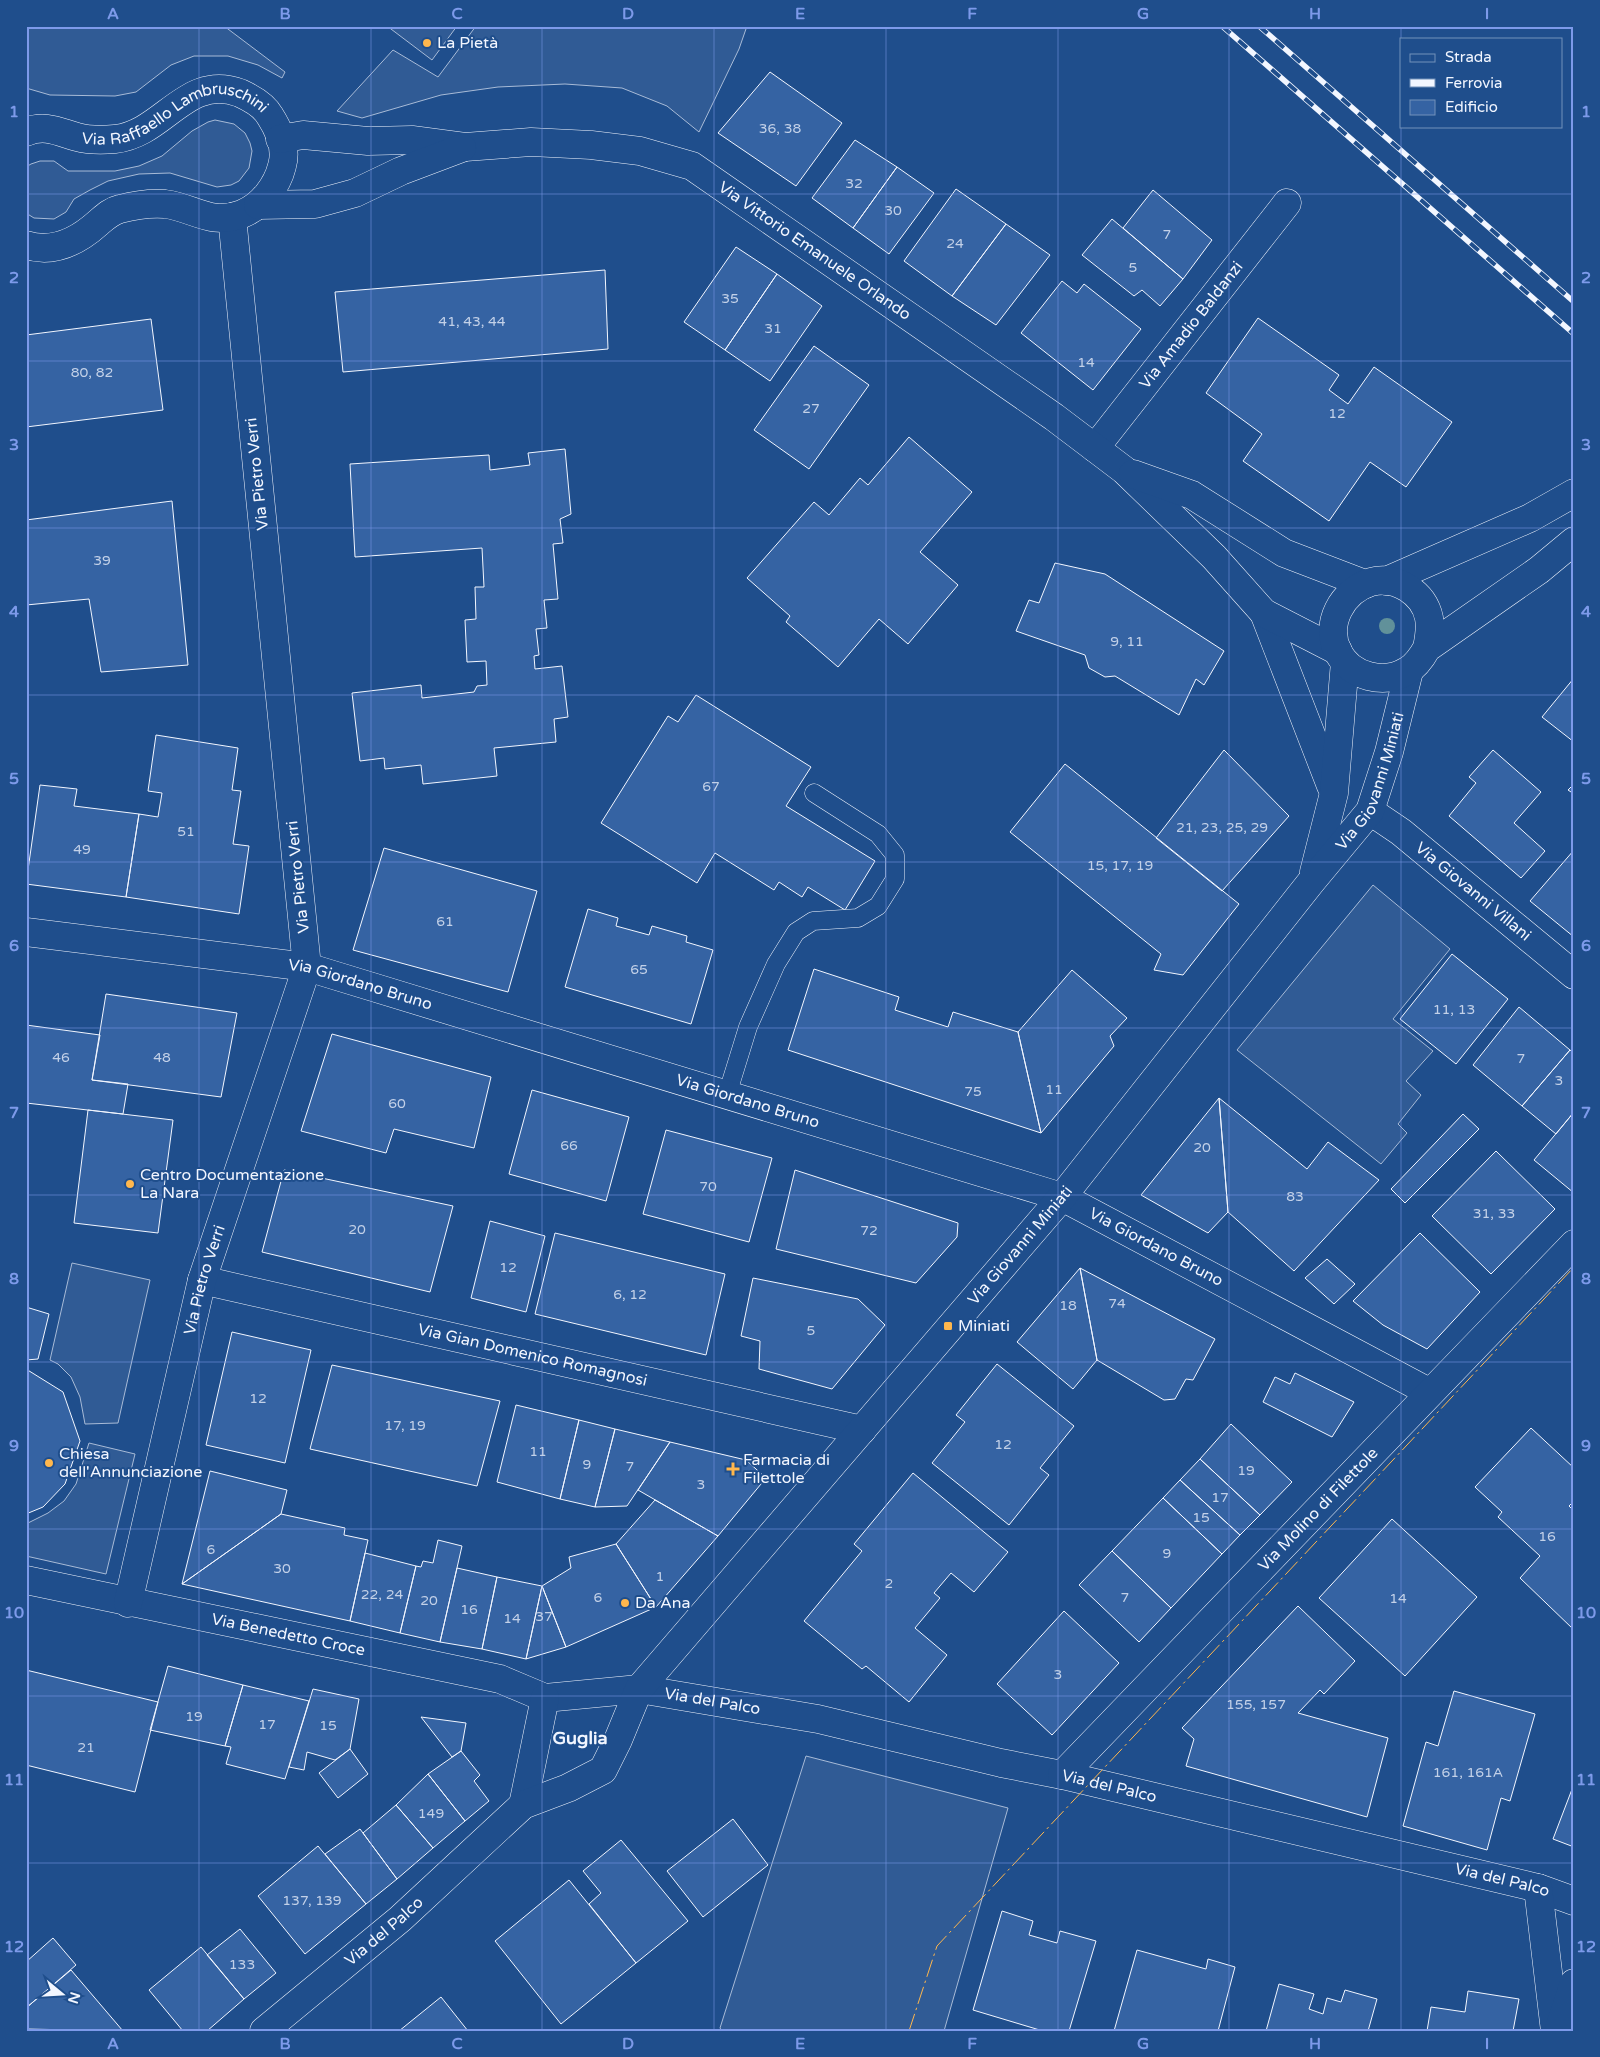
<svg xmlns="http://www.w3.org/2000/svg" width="1600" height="2057" font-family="'Varela Round',sans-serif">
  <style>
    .built { fill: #305b95; stroke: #a8bbd7 }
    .building { fill: #3563a3; stroke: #f2f6ff }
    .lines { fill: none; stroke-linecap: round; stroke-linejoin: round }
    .lane-casing { stroke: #f2f6ff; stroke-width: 19 }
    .street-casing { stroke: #f2f6ff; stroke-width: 29 }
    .secondary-casing { stroke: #f2f6ff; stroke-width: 29 }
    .lane { stroke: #1f4e8c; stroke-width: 18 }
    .street { stroke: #1f4e8c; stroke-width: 28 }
    .secondary { stroke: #1f4e8c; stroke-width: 28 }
    .rail-casing { stroke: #f2f6ff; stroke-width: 5.5 }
    .rail { stroke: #1f4e8c; stroke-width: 4; stroke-dasharray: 11; stroke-linecap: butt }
    .power { stroke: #ffb74d; stroke-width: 1; stroke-dasharray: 18 4 2.5 4; stroke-linecap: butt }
    .tree { fill: #61919a }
    .grid { fill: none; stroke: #7d9aea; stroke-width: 1; stroke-opacity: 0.55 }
    .poi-dot { fill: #ffb74d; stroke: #1f4e8c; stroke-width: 2 }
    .labels { text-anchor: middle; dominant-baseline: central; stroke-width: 4; stroke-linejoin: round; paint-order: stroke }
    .number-label { font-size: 14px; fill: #c3d1e8 }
    .poi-label { font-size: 16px; fill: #f2f6ff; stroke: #1f4e8c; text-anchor: start }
    .street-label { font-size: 16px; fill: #f2f6ff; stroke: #1f4e8c }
    .neighbourhood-label { font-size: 18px; font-weight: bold; fill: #f2f6ff; stroke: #1f4e8c }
    .neatline { fill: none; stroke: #7d9aea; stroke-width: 2 }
    .grid-label { font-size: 16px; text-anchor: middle; font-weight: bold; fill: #7d9aea }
  </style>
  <rect width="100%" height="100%" fill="#1f4e8c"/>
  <path class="built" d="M26,26H224L285,72L282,78L258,65L228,56H194L171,65L136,92L115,96L50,95L26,88Z
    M387,26H457L432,60Z
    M476,26H747L739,49L699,132L667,106L622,88L565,84L498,87L441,95L362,118L337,111L393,50L438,77Z
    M215,120L234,124L245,133L250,143L252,151L249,168L239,181L231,185L217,187L170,173L139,174L108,181L90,190L74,199L66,212L54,219L34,218L26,213V167L31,164L40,161H54L68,171H115L139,166L162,156L192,131L208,122Z
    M1373,885L1450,949L1393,1019L1433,1051L1406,1081L1421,1095L1398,1124L1407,1133L1381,1164L1237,1050Z
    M72,1263L150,1280L118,1423L85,1424L80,1397L71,1377L58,1364L50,1360Z
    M89,1443L135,1454L106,1574L26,1556V1524L48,1513L64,1501L76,1484Z
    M806,1756L1008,1808L944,2031H722L720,2028Z"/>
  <path class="building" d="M770,72L842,123L796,186L718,133Z
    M855,140L897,167L853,228L812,198Z
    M897,167L934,193L889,254L853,228Z
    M956,189L1006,224L952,296L904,261Z
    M1153,190L1212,240L1183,279L1123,228Z
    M1112,219L1183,279L1160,306L1142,290L1134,296L1082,255Z
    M1006,224L1050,255L996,325L952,296Z
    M736,247L777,274L725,350L684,322Z
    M605,270L608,349L343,372L335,292Z
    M777,274L822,306L770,381L725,350Z
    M1062,281L1077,293L1084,284L1141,329L1093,390L1021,333Z
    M1258,318L1339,375L1329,390L1348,404L1374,367L1452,422L1406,487L1370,462L1329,521L1243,461L1262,434L1206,393Z
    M151,319L163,410L26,427V335Z
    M814,346L869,385L809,469L754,430Z
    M909,437L972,492L920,552L958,585L908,644L879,619L838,667L786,622L790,616L747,578L814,502L829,515L860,478L868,485Z
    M565,449L571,514L560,519L563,543L553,544L558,599L544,600L547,628L536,629L539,655L534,656L535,669L562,666L568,717L554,719L556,742L494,748L497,776L423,784L421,765L385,769L384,758L360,761L352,693L421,685L422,698L474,692L477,686L487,685L486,661L467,662L465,620L476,619L475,587H484L482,548L355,557L350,464L489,455L490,470L530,465L528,453Z
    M172,501L188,665L101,672L89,599L26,605V520Z
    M1055,563L1105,574L1224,651L1204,685L1196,679L1179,715L1115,676L1105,677L1089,668L1085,655L1016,631L1029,600L1039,603Z
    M1574,678V742L1542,717Z
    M696,695L811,767L786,806L875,861L845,910L808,887L802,897L779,882L774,890L715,853L697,883L601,823L668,716L678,722Z
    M156,735L238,748L232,790L241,791L233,844L249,846L239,914L126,897L139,814L158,817L162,793L148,791Z
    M1224,750L1289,816L1222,891L1156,838Z
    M1493,750L1541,792L1514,823L1545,851L1521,878L1449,816L1476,783L1469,777Z
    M1065,764L1239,904L1183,975L1154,970L1161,954L1010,832Z
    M1574,784V794L1568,790Z
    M40,785L77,789L74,806L139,814L126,897L26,884Z
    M384,848L537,891L508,992L353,950Z
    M1574,850V937L1530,901Z
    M588,909L618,918L616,926L649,935L652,926L687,936L686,942L713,950L691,1024L565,987Z
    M1452,954L1508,999L1456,1064L1400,1019Z
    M814,969L899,997L895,1010L948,1027L953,1012L1018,1032L1041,1133L788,1050Z
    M1072,970L1127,1018L1110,1036L1114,1046L1041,1133L1018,1032Z
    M106,994L237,1013L221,1097L92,1080Z
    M1519,1007L1570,1050L1522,1106L1473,1065Z
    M26,1025L100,1035L92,1080L128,1084L123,1114L26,1103Z
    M332,1034L491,1077L474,1148L394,1129L386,1153L301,1131Z
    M1570,1050L1574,1053V1112L1556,1134L1522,1106Z
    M532,1090L629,1117L606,1201L509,1174Z
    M1219,1098L1307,1169L1328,1142L1379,1180L1294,1271L1228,1212Z
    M1219,1098L1228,1212L1208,1233L1141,1195Z
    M88,1110L173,1120L158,1233L74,1223Z
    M1574,1112V1193L1534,1160Z
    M1463,1114L1479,1129L1405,1203L1391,1189Z
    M666,1130L772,1158L749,1242L643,1214Z
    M1496,1151L1555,1209L1491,1274L1432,1216Z
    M284,1170L453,1206L430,1292L262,1252Z
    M795,1170L958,1223L957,1237L916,1283L776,1249Z
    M490,1221L545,1236L526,1312L471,1298Z
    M555,1233L725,1274L706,1355L535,1314Z
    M1420,1233L1480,1292L1427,1349L1383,1325L1353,1301Z
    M1327,1259L1355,1284L1334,1304L1305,1278Z
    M1080,1268L1097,1360L1073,1389L1017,1342Z
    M1080,1268L1215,1339L1193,1380L1186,1379L1175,1399L1164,1400L1097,1360Z
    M753,1278L858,1299L885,1325L832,1389L759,1369L760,1341L741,1336Z
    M26,1307L49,1314L38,1359L26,1360Z
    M232,1332L311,1350L285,1463L206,1445Z
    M997,1364L1074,1426L1040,1468L1049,1475L1009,1525L932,1463L965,1422L956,1415Z
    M332,1365L500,1401L477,1486L310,1449Z
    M26,1369L63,1392L80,1441L65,1484L43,1507L26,1514Z
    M1295,1373L1354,1402L1332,1437L1263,1402L1275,1377L1290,1384Z
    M516,1405L579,1420L560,1499L497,1482Z
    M579,1420L615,1429L595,1507L560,1499Z
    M1231,1424L1292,1482L1260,1515L1200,1459Z
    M1531,1428L1574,1468V1501L1569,1506L1574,1511L1573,1629L1520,1578L1540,1556L1498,1517L1502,1512L1475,1487Z
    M615,1429L670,1442L627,1506L595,1507Z
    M670,1442L746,1460L766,1478L718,1536L638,1490Z
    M1200,1459L1260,1515L1240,1535L1180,1480Z
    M210,1471L287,1490L281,1514L182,1584Z
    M913,1473L1008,1552L974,1592L951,1573L934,1593L940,1598L915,1628L947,1655L909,1702L866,1666L862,1669L804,1621L862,1551L854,1544Z
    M1180,1480L1240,1535L1222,1554L1163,1498Z
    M1163,1498L1222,1554L1171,1608L1112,1551Z
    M655,1500L718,1536L656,1607L616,1544Z
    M281,1514L345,1528L344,1535L368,1540L350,1621L182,1584Z
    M1392,1519L1477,1597L1405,1676L1319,1598Z
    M438,1540L462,1546L440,1642L400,1633L416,1566L421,1567L423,1561L433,1563Z
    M616,1544L656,1607L566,1647L542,1586L571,1568L569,1557Z
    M1112,1551L1171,1608L1139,1642L1079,1585Z
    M365,1553L416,1566L400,1633L350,1621Z
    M457,1568L497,1577L482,1649L440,1642Z
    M497,1577L542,1586L526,1659L482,1649Z
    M542,1586L566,1647L526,1659Z
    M1298,1606L1355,1661L1324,1694L1320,1690L1298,1713L1388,1738L1367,1817L1186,1766L1194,1739L1182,1728Z
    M1064,1611L1119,1663L1052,1735L997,1684Z
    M168,1666L243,1685L225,1746L150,1730Z
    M26,1670L158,1702L135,1792L26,1765Z
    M243,1685L309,1701L285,1779L226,1764L231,1747L225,1746Z
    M313,1689L359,1699L350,1749L335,1760L307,1752L304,1770L289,1767Z
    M1454,1691L1535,1714L1510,1801L1501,1798L1487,1850L1403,1826L1426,1742L1438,1746Z
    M421,1717L466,1723L461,1751L452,1757Z
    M350,1749L368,1774L338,1798L319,1773Z
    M461,1751L480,1775L474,1781L489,1801L465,1821L428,1774Z
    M428,1774L465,1821L433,1848L396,1805Z
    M1574,1784V1847L1553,1839Z
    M396,1805L433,1848L397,1879L363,1833Z
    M733,1819L768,1865L703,1917L667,1871Z
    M360,1829L397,1879L366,1904L325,1854Z
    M621,1840L688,1921L636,1963L589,1904L601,1893L583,1871Z
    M318,1846L366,1904L305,1954L258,1896Z
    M569,1880L636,1963L561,2024L495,1941Z
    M1002,1911L1033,1921L1029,1935L1057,1943L1060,1931L1096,1941L1069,2031H1043L973,2010Z
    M240,1929L276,1973L244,1999L207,1955Z
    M53,1938L76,1965L26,2008V1962Z
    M201,1947L244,1999L207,2031H183L149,1990Z
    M1137,1950L1206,1969L1208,1959L1235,1967L1218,2031H1114Z
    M71,1970L123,2031L26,2029V2008Z
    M1279,1984L1314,1994L1309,2009L1323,2014L1327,1998L1341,2002L1345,1990L1377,1999L1368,2031H1266Z
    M1468,1991L1519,1999L1513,2031H1427L1431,2007L1465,2012Z
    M441,1997L468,2031H399Z"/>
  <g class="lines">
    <defs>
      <path id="lane" d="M727,1095L748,1027L776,964L796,932L813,921L858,918L878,906L895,879V855L878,834L814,793"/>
      <g id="street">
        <path id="s1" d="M1095,448L1287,203"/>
        <path d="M1264,613L1331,786"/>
        <path id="s2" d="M1370,811L1401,832L1574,975"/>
        <path d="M1314,872L1334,793L1345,662"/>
        <path id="s3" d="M26,932L307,967L1062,1197L1429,1392"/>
        <path id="s4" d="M202,1280L862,1430"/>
        <path id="s5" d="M26,1580L500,1679L545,1698L639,1689L818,1719L1001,1763L1062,1775L1538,1888L1574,1901"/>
        <path id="s6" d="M128,1603L202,1280L307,967L232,217"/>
        <path id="s7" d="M1062,1775L1574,1244"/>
        <path d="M523,1805L545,1698"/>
        <path d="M1538,1888L1555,2031"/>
        <path d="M1559,2029L1574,1983"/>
        <path id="s8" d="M264,2031L400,1919L523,1805L568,1788L603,1770L618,1740L639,1689L1062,1197L1311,882L1370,811L1389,752L1409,671"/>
      </g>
      <g id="secondary">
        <path id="s9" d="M26,132C45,124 59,132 77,137C88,140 104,140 115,139C164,134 186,73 240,93C251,98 264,105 270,116C279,130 287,149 282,166C277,186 262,206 242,214C211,226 195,208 165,204C151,203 135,205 120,209C111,211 105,217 98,223C78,241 54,254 26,245"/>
        <path id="s10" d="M280,139L303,135L368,141L412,140L465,147L531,142L591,145L640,151L692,166L1054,417L1124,470L1214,557L1264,613L1338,651"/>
        <path d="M258,205L315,204L355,193L401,171L462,148"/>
        <path d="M1133,474L1192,495L1284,553L1365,584"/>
        <path d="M1386,581L1530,518L1574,493"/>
        <path d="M1427,648C1429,638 1431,629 1429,618C1424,593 1396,575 1371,582C1342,591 1324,624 1338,652C1351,677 1384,685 1407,671C1416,666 1422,657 1427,648L1539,570L1574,541"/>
      </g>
    </defs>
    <use href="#lane" class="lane-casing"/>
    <use href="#street" class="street-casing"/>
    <use href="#secondary" class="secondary-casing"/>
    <use href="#lane" class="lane"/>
    <use href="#street" class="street"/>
    <use href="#secondary" class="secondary"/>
    <defs>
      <path id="rail" d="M1222,26L1574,334
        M1259,26L1574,302"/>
    </defs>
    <use href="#rail" class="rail-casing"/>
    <use href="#rail" class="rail"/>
    <path class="power" d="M909,2031L937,1946L1574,1267"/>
  </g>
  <circle class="tree" cx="1387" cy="626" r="8"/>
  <path class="grid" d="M199,26V2031M371,26V2031M542,26V2031M714,26V2031M886,26V2031M1058,26V2031M1229,26V2031M1401,26V2031M26,194H1574M26,361H1574M26,528H1574M26,695H1574M26,862H1574M26,1028H1574M26,1195H1574M26,1362H1574M26,1529H1574M26,1696H1574M26,1863H1574"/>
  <g class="poi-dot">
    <circle cx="427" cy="43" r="5"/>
    <circle cx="130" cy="1184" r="5"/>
    <rect x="943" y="1321" width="10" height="10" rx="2.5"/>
    <circle cx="49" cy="1463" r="5"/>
    <path d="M730.5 1461.5h5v5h5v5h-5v5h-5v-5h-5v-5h5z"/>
    <circle cx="625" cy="1603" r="5"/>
  </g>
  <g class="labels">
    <g class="number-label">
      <text x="780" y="128">36, 38</text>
      <text x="854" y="183">32</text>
      <text x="893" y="210">30</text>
      <text x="1167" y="234">7</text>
      <text x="955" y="243">24</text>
      <text x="1133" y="267">5</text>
      <text x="730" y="298">35</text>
      <text x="472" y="321">41, 43, 44</text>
      <text x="773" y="328">31</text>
      <text x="1086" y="362">14</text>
      <text x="92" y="372">80, 82</text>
      <text x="811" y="408">27</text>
      <text x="1337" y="413">12</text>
      <text x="102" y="560">39</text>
      <text x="1127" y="641">9, 11</text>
      <text x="711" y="786">67</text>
      <text x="1222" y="827">21, 23, 25, 29</text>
      <text x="186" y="831">51</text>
      <text x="82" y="849">49</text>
      <text x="1120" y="865">15, 17, 19</text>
      <text x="445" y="921">61</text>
      <text x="639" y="969">65</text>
      <text x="1454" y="1009">11, 13</text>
      <text x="61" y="1057">46</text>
      <text x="162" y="1057">48</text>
      <text x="1521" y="1058">7</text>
      <text x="1559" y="1080">3</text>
      <text x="1054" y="1089">11</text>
      <text x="973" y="1091">75</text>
      <text x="397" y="1103">60</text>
      <text x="569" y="1145">66</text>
      <text x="1202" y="1147">20</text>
      <text x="708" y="1186">70</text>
      <text x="1295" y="1196">83</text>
      <text x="1494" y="1213">31, 33</text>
      <text x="357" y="1229">20</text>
      <text x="869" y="1230">72</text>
      <text x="508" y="1267">12</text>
      <text x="630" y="1294">6, 12</text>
      <text x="1117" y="1303">74</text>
      <text x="1068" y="1305">18</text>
      <text x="811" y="1330">5</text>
      <text x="258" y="1398">12</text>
      <text x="405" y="1425">17, 19</text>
      <text x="1003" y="1444">12</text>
      <text x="538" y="1451">11</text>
      <text x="587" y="1464">9</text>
      <text x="630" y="1466">7</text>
      <text x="1246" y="1470">19</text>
      <text x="701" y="1484">3</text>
      <text x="1220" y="1497">17</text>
      <text x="1201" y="1517">15</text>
      <text x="1547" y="1536">16</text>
      <text x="211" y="1549">6</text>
      <text x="1167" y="1553">9</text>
      <text x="282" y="1568">30</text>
      <text x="660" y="1576">1</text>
      <text x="889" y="1583">2</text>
      <text x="382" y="1594">22, 24</text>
      <text x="598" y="1597">6</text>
      <text x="1125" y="1597">7</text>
      <text x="1398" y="1598">14</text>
      <text x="429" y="1600">20</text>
      <text x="469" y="1609">16</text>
      <text x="544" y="1616">37</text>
      <text x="512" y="1618">14</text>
      <text x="1058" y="1674">3</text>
      <text x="1256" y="1704">155, 157</text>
      <text x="194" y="1716">19</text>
      <text x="267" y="1724">17</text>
      <text x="328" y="1725">15</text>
      <text x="86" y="1747">21</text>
      <text x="1468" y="1772">161, 161A</text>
      <text x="431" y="1813">149</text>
      <text x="312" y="1900">137, 139</text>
      <text x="242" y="1964">133</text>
    </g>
    <g class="poi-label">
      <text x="437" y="43">La Pietà</text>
      <text x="140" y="1175">Centro Documentazione<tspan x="140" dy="18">La Nara</tspan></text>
      <text x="958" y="1326">Miniati</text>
      <text x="59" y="1454">Chiesa<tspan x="59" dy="18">dell'Annunciazione</tspan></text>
      <text x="743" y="1460">Farmacia di<tspan x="743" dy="18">Filettole</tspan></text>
      <text x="635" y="1603">Da Ana</text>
    </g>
    <g class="street-label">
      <text stroke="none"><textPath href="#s9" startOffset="159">Via Raffaello Lambruschini</textPath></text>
      <text stroke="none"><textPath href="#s10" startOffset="565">Via Vittorio Emanuele Orlando</textPath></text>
      <text stroke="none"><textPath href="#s1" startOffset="156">Via Amadio Baldanzi</textPath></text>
      <text transform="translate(257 474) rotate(-96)">Via Pietro Verri</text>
      <text stroke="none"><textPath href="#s8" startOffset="1690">Via Giovanni Miniati</textPath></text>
      <text transform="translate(298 877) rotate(-96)">Via Pietro Verri</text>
      <text stroke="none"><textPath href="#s2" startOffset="131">Via Giovanni Villani</textPath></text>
      <text stroke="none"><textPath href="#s3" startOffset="339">Via Giordano Bruno</textPath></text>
      <text stroke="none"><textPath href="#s3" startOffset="744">Via Giordano Bruno</textPath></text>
      <text stroke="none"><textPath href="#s8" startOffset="1105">Via Giovanni Miniati</textPath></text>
      <text stroke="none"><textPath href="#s3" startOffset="1179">Via Giordano Bruno</textPath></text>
      <text stroke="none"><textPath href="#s6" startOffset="332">Via Pietro Verri</textPath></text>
      <text stroke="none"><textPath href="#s4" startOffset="339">Via Gian Domenico Romagnosi</textPath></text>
      <text stroke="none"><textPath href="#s7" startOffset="369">Via Molino di Filettole</textPath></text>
      <text stroke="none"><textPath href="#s5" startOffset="268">Via Benedetto Croce</textPath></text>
      <text stroke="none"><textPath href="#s5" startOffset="702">Via del Palco</textPath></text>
      <text stroke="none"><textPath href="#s5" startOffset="1108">Via del Palco</textPath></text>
      <text stroke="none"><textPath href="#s5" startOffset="1512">Via del Palco</textPath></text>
      <text stroke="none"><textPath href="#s8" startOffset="156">Via del Palco</textPath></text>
    </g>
    <g class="neighbourhood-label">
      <text x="580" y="1738">Guglia</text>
    </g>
  </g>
  <rect width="1600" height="2057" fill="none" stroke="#1f4e8c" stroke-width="55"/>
  <rect x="1400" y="38" width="162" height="90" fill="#1f4e8c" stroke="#7391ba"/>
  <rect x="1410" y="54" width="25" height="8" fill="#1f4e8c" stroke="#7391ba"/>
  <text x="1445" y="62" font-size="15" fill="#f2f6ff">Strada</text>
  <rect x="1410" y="79" width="25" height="8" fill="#f2f6ff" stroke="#7391ba"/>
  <text x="1445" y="88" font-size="15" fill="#f2f6ff">Ferrovia</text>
  <rect x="1410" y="100" width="25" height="15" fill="#3563a3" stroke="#7391ba"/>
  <text x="1445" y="112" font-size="15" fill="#f2f6ff">Edificio</text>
  <g transform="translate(62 1994) rotate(108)" stroke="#1f4e8c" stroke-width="4" paint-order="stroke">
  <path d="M0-4L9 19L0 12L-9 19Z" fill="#f2f6ff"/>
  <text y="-8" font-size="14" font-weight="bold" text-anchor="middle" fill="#f2f6ff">N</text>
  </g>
  <rect x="28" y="28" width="1544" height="2002" class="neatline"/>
  <g class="grid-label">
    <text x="113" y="19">A</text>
    <text x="285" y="19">B</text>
    <text x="457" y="19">C</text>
    <text x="628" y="19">D</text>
    <text x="800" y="19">E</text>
    <text x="972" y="19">F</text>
    <text x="1143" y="19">G</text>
    <text x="1315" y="19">H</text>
    <text x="1487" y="19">I</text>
    <text x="14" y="117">1</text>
    <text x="1586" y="117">1</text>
    <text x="14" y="283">2</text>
    <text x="1586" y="283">2</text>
    <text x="14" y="450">3</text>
    <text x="1586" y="450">3</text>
    <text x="14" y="617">4</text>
    <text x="1586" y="617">4</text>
    <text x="14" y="784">5</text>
    <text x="1586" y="784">5</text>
    <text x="14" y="951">6</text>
    <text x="1586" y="951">6</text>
    <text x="14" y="1118">7</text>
    <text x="1586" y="1118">7</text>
    <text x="14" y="1284">8</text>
    <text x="1586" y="1284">8</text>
    <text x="14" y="1451">9</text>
    <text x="1586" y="1451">9</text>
    <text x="14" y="1618">10</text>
    <text x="1586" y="1618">10</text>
    <text x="14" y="1785">11</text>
    <text x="1586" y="1785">11</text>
    <text x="14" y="1952">12</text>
    <text x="1586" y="1952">12</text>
    <text x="113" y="2049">A</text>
    <text x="285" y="2049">B</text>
    <text x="457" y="2049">C</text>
    <text x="628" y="2049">D</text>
    <text x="800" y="2049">E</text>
    <text x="972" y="2049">F</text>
    <text x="1143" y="2049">G</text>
    <text x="1315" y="2049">H</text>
    <text x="1487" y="2049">I</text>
  </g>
</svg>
